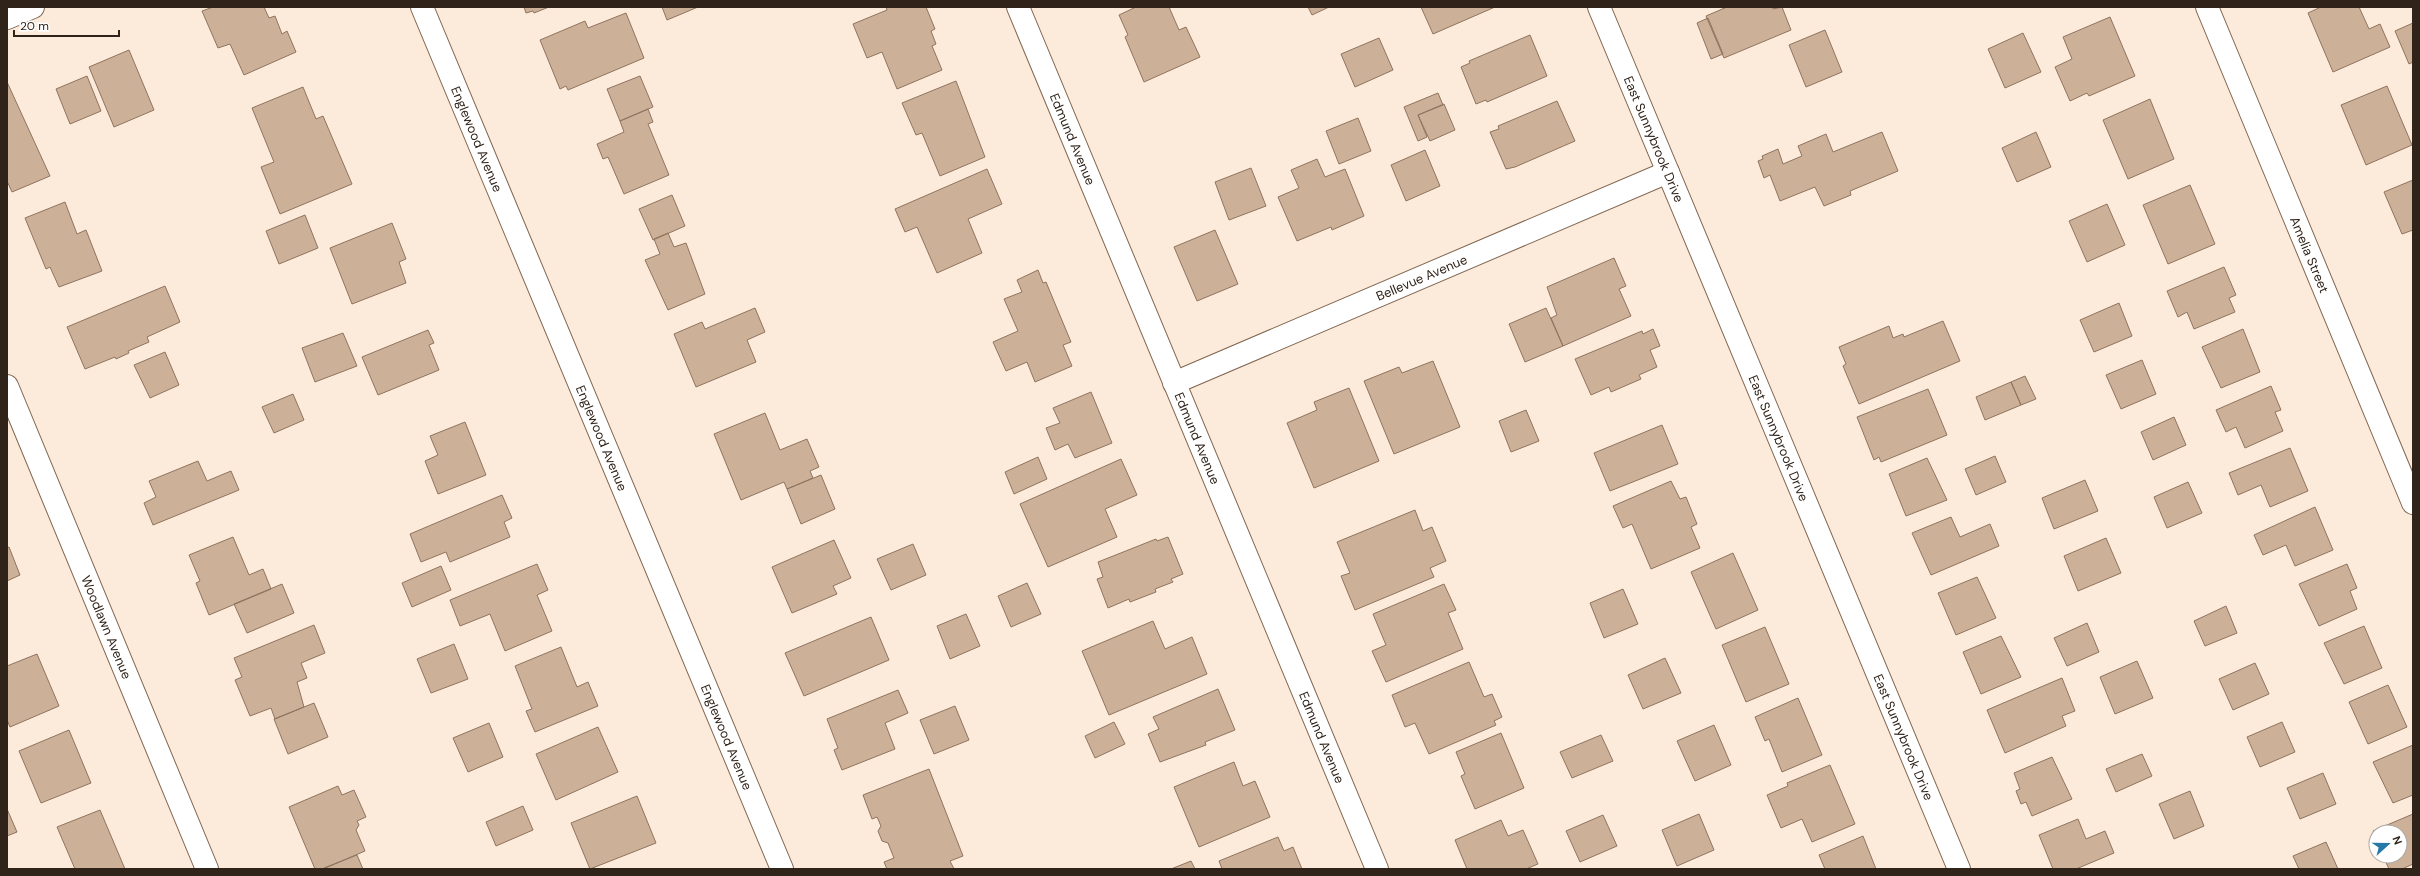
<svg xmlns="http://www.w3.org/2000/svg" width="2420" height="876" font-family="'DM Sans',sans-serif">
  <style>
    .building { fill: #cdb098; stroke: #8f745e }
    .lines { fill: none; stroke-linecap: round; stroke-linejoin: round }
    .street-casing { stroke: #816751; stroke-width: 24 }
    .street { stroke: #fff; stroke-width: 22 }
    .labels { text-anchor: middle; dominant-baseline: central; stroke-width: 3; stroke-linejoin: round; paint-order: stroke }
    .street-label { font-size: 13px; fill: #2f231a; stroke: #fff }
  </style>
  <rect width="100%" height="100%" fill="#fceadb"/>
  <path class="building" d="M213,7H264L269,18L275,16L282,34L287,31L296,52L244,75L230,44L218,48L202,11Z
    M524,7H549L534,13L533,11L526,13Z
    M662,7H698L667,20Z
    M886,7H926L935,29L931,31L936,44L932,46L942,70L897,89L882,52L867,58L853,24L887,10Z
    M1136,7H1169L1179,30L1186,27L1200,57L1144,82L1125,37L1128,35L1119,15Z
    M1308,7H1329L1312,15Z
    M1421,7H1495L1433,34Z
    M1727,7H1772L1773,9L1782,7L1791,30L1724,58L1706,16Z
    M2321,7H2359L2369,29L2380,24L2390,47L2333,72L2308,13Z
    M626,13L644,58L568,90L566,86L560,89L540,40L585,21L588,28Z
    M2110,17L2135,76L2089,96L2087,93L2070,101L2055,67L2072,59L2063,37Z
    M1708,18L1723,54L1711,59L1697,23Z
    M2413,23V62L2409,64L2395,31Z
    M1825,30L1842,72L1806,87L1789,45Z
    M2023,33L2041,72L2005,88L1988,49Z
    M1530,35L1547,76L1487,102L1486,100L1476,104L1461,67L1470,63L1469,61Z
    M1379,38L1393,70L1355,87L1341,54Z
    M129,50L154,110L114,127L89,67Z
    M87,76L101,111L70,124L56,89Z
    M640,76L653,107L620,121L607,89Z
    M956,81L985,157L940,176L922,133L916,135L902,103Z
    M7,82L50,176L12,192L7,181Z
    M2387,86L2412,145L2366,165L2341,105Z
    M303,87L316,119L323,116L352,184L280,214L261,167L274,162L252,108Z
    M1438,93L1443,105L1418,115L1427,137L1418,141L1404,107Z
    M2150,99L2174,159L2128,179L2103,120Z
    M1557,101L1575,141L1515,167L1506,169L1490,132L1499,129L1498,126Z
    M1444,104L1455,130L1430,141L1418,115Z
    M648,109L653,122L648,124L669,175L624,194L608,157L603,159L597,144L624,132L620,121Z
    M1358,118L1371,151L1339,164L1326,131Z
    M1882,132L1898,171L1850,191L1851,195L1824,206L1815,187L1780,201L1770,175L1764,178L1758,161L1763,159L1762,156L1778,149L1783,164L1802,156L1798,146L1826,134L1833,152Z
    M2036,132L2051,167L2017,182L2002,148Z
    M1425,150L1440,186L1406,201L1391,165Z
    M1317,159L1325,177L1345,169L1364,216L1332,230L1331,227L1297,241L1278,197L1299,188L1291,170Z
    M1251,168L1266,206L1229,220L1215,182Z
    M987,169L1002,204L968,219L982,253L937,273L917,227L905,232L895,209Z
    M2413,180V230L2402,234L2384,192Z
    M2190,185L2215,244L2168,264L2143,205Z
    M672,195L685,226L653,240L639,209Z
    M65,202L77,234L86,230L102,271L59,287L50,267L46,269L25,218Z
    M2107,204L2125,245L2087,262L2069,221Z
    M305,215L318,248L279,264L266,231Z
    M392,223L406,259L399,262L406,283L352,304L330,248Z
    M1215,230L1238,284L1197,301L1174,247Z
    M668,233L674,247L686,243L705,294L668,310L645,260L660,254L654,239Z
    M1614,258L1626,286L1619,289L1631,316L1563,346L1551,318L1557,315L1547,287Z
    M2224,267L2236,295L2229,298L2235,312L2194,329L2187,312L2178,317L2167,291Z
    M1038,270L1043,283L1046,282L1071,342L1063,345L1072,366L1035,382L1027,362L1006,371L993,342L1018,331L1004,299L1022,292L1017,280Z
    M165,286L180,322L147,337L149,342L128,351L129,353L116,359L115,357L85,369L67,327Z
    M2119,303L2132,336L2094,352L2080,320Z
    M755,308L765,332L747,340L756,362L696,387L674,334L702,322L705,329Z
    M1546,308L1563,346L1525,362L1509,324Z
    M1943,321L1960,361L1859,404L1843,366L1846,364L1839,347L1889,326L1893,338L1903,334L1904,337Z
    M1653,329L1660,346L1650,350L1657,367L1639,375L1641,379L1611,392L1609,387L1591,395L1575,359L1642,331L1643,334Z
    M2243,329L2260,372L2221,388L2202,347Z
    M428,330L434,343L429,345L439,370L378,395L362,357Z
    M343,333L357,366L315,382L302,348Z
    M165,352L179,385L150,398L134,365Z
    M2142,360L2156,394L2121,409L2106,375Z
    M1433,361L1460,427L1394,454L1364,381L1399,367L1402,373Z
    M2025,376L2036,399L2021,405L2011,382Z
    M2011,382L2021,405L1985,420L1976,397Z
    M2271,386L2281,410L2275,412L2283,431L2245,448L2236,427L2226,432L2216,410Z
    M1349,388L1379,461L1314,488L1287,423L1317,410L1314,402Z
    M1928,389L1947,435L1881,462L1879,457L1874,460L1857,417Z
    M1091,392L1112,443L1075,458L1068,444L1055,450L1046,428L1060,423L1053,408Z
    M293,394L304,420L274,433L262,407Z
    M1526,410L1539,441L1511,452L1499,421Z
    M765,413L780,450L807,439L819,467L810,471L813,478L787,489L784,482L741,500L714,434Z
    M2174,417L2186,445L2153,460L2141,432Z
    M465,422L486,475L438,494L425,461L438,455L430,436Z
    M1662,425L1678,464L1610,491L1594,453Z
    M2290,448L2308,491L2270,507L2261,485L2238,495L2229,473Z
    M1995,456L2006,482L1976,495L1965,469Z
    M1038,457L1047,479L1014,494L1005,472Z
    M1927,458L1947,500L1906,516L1889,474Z
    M1121,459L1137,495L1105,509L1117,537L1048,567L1020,504Z
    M198,461L207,481L231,471L239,490L153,525L144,503L156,497L149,481Z
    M821,475L835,509L801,524L787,489Z
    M2085,480L2098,511L2054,529L2042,498Z
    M1671,481L1680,499L1686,497L1697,524L1691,527L1700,548L1651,569L1632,524L1623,528L1613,506Z
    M2188,482L2202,513L2167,528L2154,497Z
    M502,495L512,518L504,522L510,537L450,562L446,552L421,562L410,534Z
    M2315,507L2333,550L2295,566L2286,545L2263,555L2254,535Z
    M1415,510L1423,531L1432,527L1446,561L1430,568L1434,577L1355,610L1341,576L1350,573L1337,542Z
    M1951,517L1960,537L1990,524L1999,546L1931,575L1912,533Z
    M233,537L249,575L263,569L271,589L209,615L196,583L200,581L189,555Z
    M1168,537L1183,574L1171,579L1173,582L1155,589L1156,592L1130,602L1129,599L1108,608L1097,579L1103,577L1098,562L1156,539L1157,541Z
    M2106,538L2121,573L2078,591L2064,556Z
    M834,540L851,578L833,586L837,594L792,613L772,567Z
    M913,544L926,575L891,590L877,559Z
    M9,547L20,575L7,581V548Z
    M1733,553L1758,610L1716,629L1691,572Z
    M537,564L548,590L537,595L552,631L505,651L490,614L460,626L450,600Z
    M2347,564L2357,588L2350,591L2357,609L2319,626L2299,584Z
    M441,566L451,590L412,607L402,583Z
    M1977,577L1996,618L1956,635L1938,593Z
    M1027,583L1041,614L1011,627L998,596Z
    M282,584L294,613L247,633L234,604Z
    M1444,584L1456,610L1448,613L1463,649L1386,682L1372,651L1386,645L1373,614Z
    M1623,589L1638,624L1604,638L1590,603Z
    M2226,606L2237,633L2205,646L2194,621Z
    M966,614L980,646L950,659L937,626Z
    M871,617L889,660L804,696L785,653Z
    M1153,621L1165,649L1192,637L1207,674L1109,715L1082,651Z
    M2087,623L2099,652L2067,666L2054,638Z
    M314,625L325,653L301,663L307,678L297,682L304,707L275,719L271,708L250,716L235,680L242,677L234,658Z
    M2364,626L2382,668L2344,684L2324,643Z
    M1765,627L1789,684L1746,702L1722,645Z
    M2001,636L2021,677L1981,694L1963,652Z
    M454,644L468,679L431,693L417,659Z
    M561,647L577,687L588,682L598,706L535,732L526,711L532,709L515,666Z
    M37,654L59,706L10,727L7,720V666Z
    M1665,658L1681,693L1643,709L1628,675Z
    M2137,661L2153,698L2115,714L2100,677Z
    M1469,662L1484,697L1492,694L1502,717L1494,721L1496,725L1429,754L1415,723L1405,727L1392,695Z
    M2255,663L2269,694L2233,710L2219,679Z
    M2062,678L2075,711L2062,716L2066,726L2005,753L1987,710Z
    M2388,685L2407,727L2368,744L2349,702Z
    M1218,689L1235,730L1205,742L1206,745L1160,762L1148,734L1159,729L1153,717Z
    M898,690L908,713L885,723L895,749L842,770L834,750L838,748L827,719Z
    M1798,698L1822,755L1782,772L1769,739L1765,741L1755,717Z
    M314,703L328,737L288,754L274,719Z
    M955,706L969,740L934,754L920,720Z
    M1114,722L1125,744L1095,758L1085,736Z
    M2282,722L2295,752L2260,767L2247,737Z
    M489,723L503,757L468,772L453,738Z
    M1714,725L1731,765L1695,781L1677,741Z
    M598,727L618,772L556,800L536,754Z
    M69,730L91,783L41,803L19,751Z
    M1501,733L1524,788L1475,809L1461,776L1465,774L1456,752Z
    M1601,735L1613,761L1572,778L1560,752Z
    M2413,745V795L2393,803L2373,762Z
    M2142,754L2152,776L2116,792L2106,769Z
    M2052,757L2072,799L2032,816L2026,802L2021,804L2016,791L2020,789L2014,773Z
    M1234,762L1243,786L1255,781L1270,817L1199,847L1174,787Z
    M1830,765L1855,824L1812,842L1802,819L1781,828L1767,795L1788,786L1787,783Z
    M929,769L963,856L950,861L954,869H887L884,862L894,858L888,843L882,841L878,831L881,826L877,817L872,819L863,795Z
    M2323,773L2336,804L2300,819L2287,788Z
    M338,786L342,795L354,790L366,817L357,821L359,825L356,830L365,851L323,869H315L289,807Z
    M2190,791L2204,826L2174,839L2159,804Z
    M637,796L656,843L590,869L571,823Z
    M523,806L533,830L496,846L486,822Z
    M7,809L17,832L7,836Z
    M100,810L125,869H75L57,827Z
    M1699,814L1714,850L1677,866L1662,830Z
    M2413,814V864L2402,869H2389L2383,856H2400V832H2376V838L2373,831Z
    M1603,815L1617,846L1580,862L1566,831Z
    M2078,819L2086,839L2105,831L2114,853L2076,869H2053L2039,835Z
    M1501,820L1508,836L1523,830L1538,864L1526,869H1467L1455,840Z
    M1863,836L1876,869H1825L1819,855Z
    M1278,837L1284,851L1293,847L1302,869H1222L1219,861Z
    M2326,842L2338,869H2299L2293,856Z
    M357,855L363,869H325L324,868Z
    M1191,861L1195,869H1171Z"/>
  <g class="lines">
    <defs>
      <g id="street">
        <path id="s1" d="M422,7L782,869"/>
        <path id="s2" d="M1018,7L1377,869"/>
        <path id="s3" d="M1599,7L1959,869"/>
        <path id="s4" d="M2207,7L2413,503"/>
        <path d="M7,18L33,7"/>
        <path id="s5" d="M1174,383L1668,172"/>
        <path id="s6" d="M7,386L207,869"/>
      </g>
    </defs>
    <use href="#street" class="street-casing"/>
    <use href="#street" class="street"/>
  </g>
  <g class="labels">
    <g class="street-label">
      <text stroke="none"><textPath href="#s1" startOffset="143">Englewood Avenue</textPath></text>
      <text stroke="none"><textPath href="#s2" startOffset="143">Edmund Avenue</textPath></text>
      <text stroke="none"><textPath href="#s3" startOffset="143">East Sunnybrook Drive</textPath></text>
      <text stroke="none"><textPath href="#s4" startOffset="268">Amelia Street</textPath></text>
      <text stroke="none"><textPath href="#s5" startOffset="269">Bellevue Avenue</textPath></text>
      <text stroke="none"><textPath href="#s1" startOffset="467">Englewood Avenue</textPath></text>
      <text stroke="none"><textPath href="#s2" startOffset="467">Edmund Avenue</textPath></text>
      <text stroke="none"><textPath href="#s3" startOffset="467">East Sunnybrook Drive</textPath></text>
      <text stroke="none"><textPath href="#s6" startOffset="261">Woodlawn Avenue</textPath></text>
      <text stroke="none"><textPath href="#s1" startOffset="791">Englewood Avenue</textPath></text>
      <text stroke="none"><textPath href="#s2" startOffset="791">Edmund Avenue</textPath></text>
      <text stroke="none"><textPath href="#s3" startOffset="791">East Sunnybrook Drive</textPath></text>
    </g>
  </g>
  <rect width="2420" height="876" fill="none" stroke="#2f231a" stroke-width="16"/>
  <g transform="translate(2388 844) rotate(69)"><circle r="19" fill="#ffffff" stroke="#aca7a3"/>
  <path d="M0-3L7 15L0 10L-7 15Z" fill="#2777a9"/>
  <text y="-6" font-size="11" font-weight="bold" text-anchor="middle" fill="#2f231a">N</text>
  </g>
  <path d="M14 30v6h105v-6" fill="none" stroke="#2f231a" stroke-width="2"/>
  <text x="20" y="30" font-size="12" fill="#2f231a" stroke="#ffffff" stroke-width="3" paint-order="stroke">20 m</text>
</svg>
